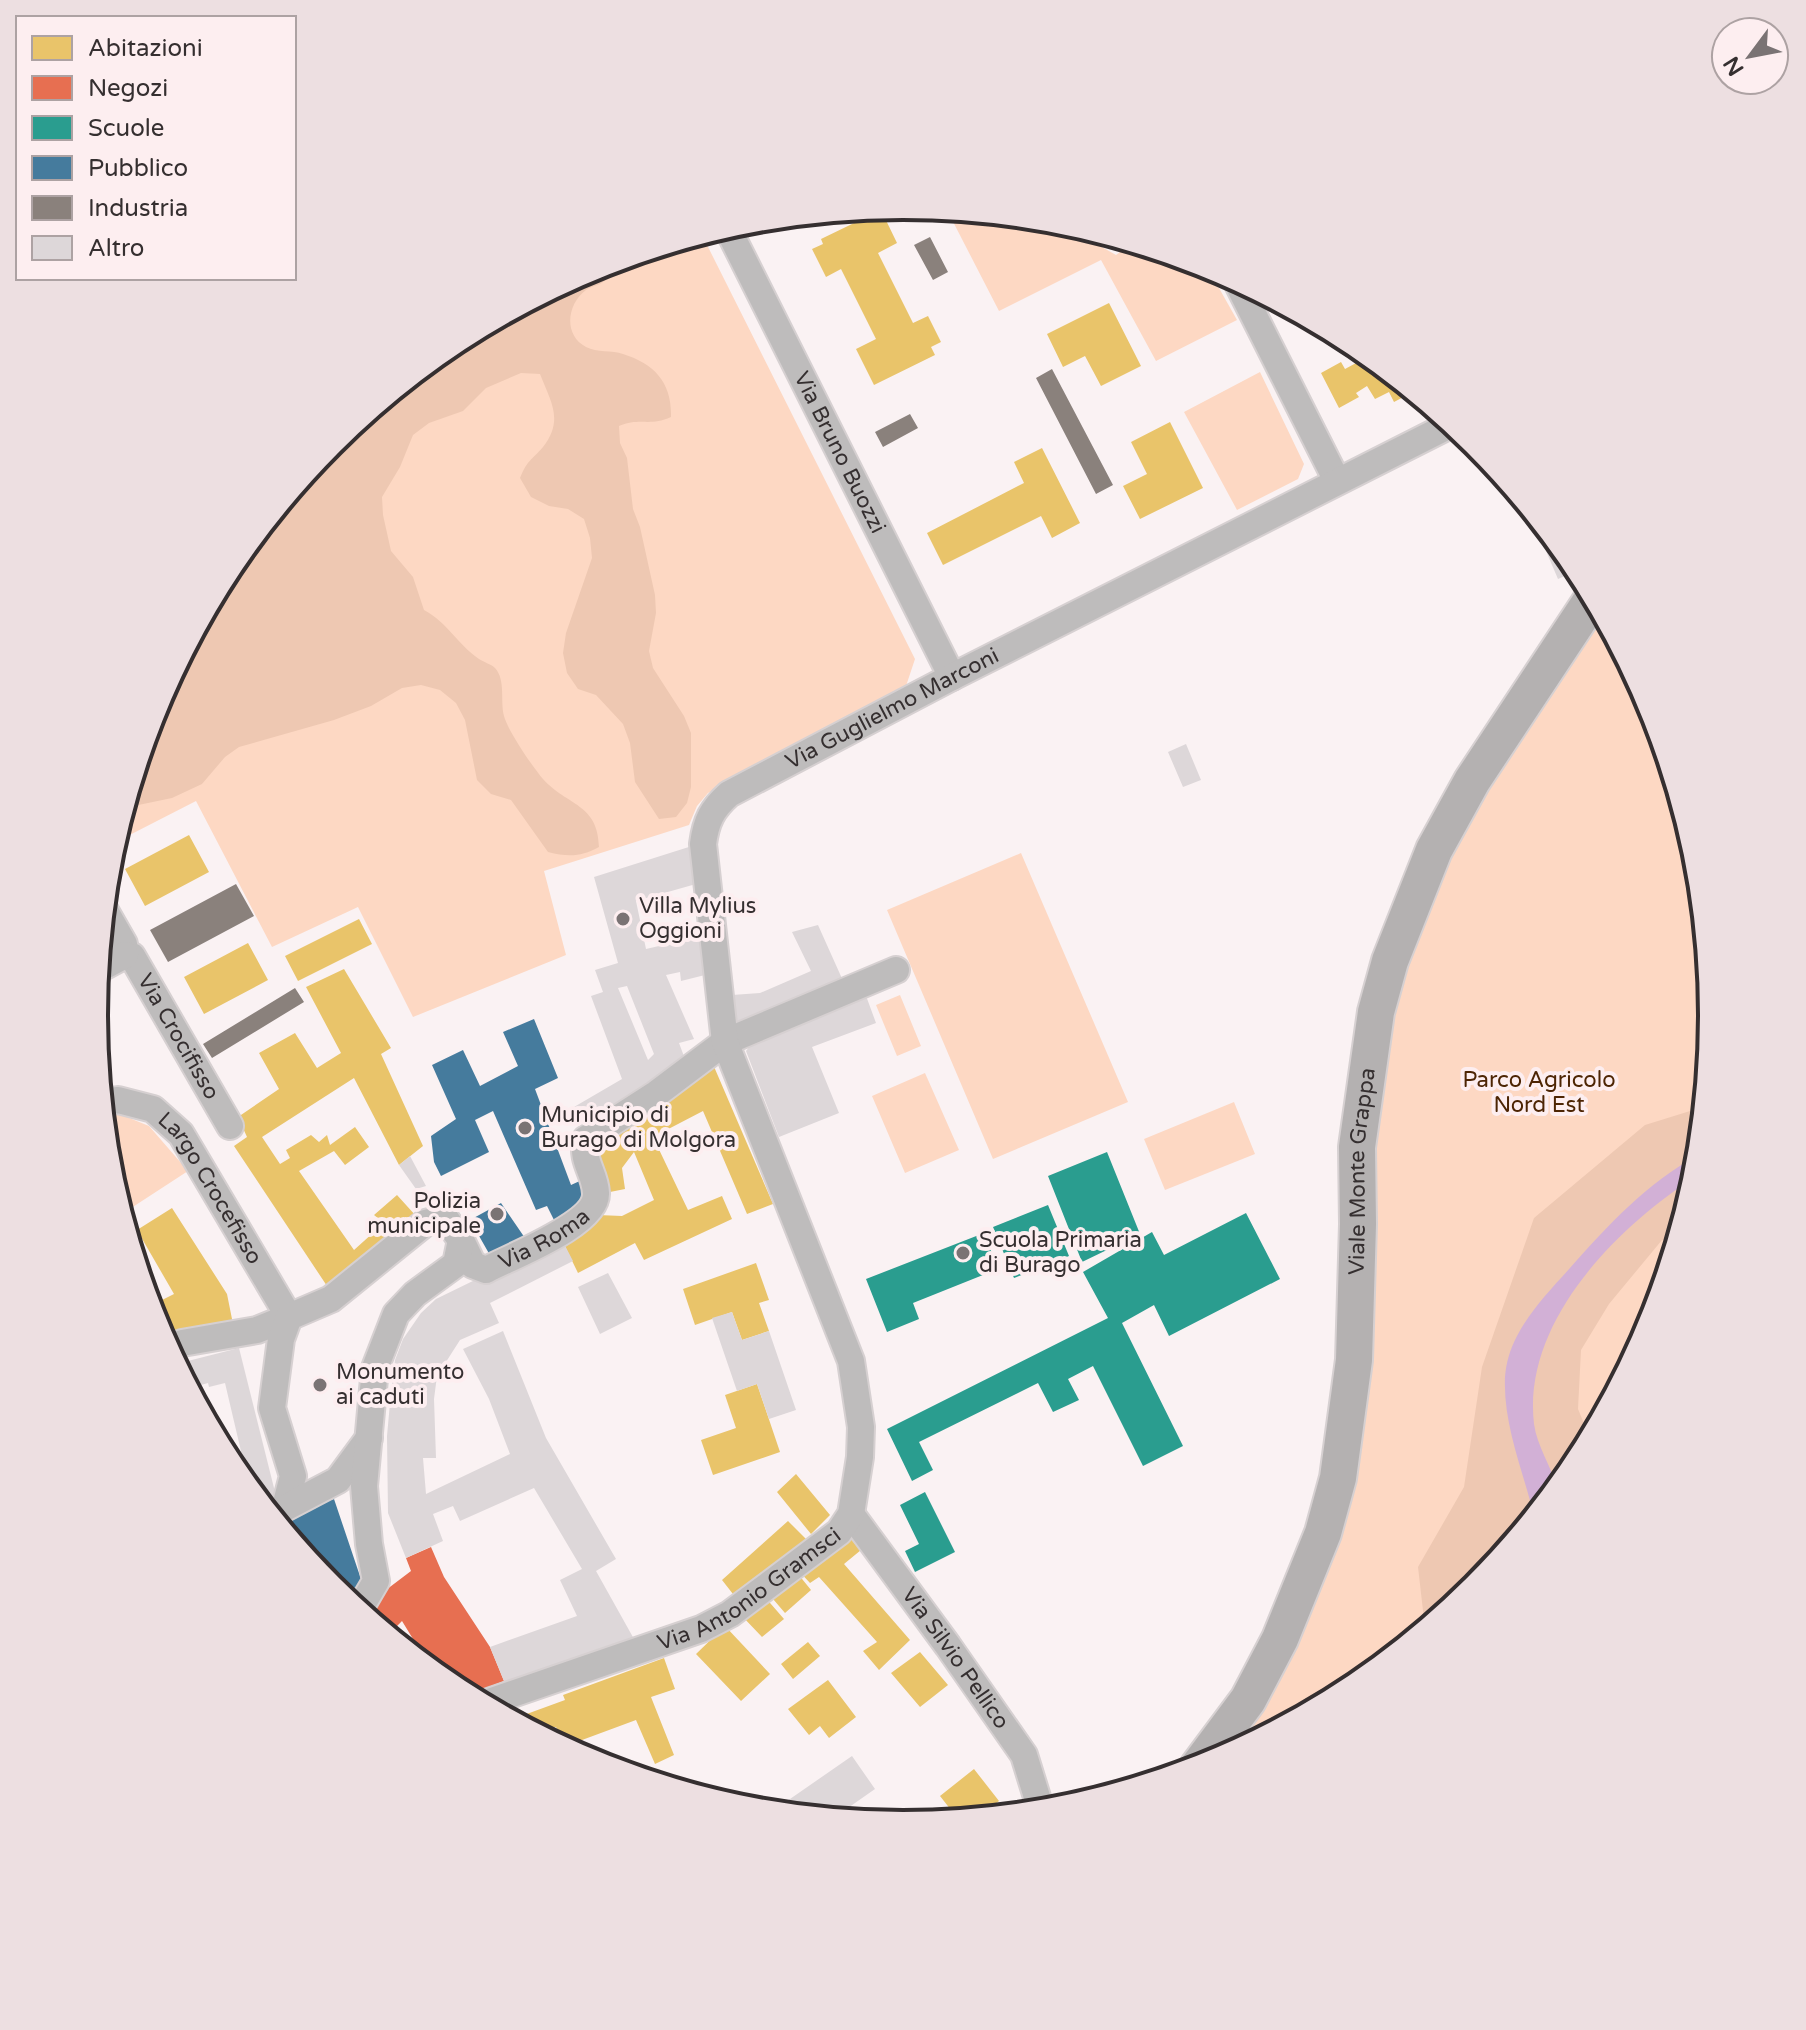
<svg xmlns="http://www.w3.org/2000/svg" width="1806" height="2030" font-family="'Varela Round',sans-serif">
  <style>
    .green { fill: #fdd8c3 }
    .forest { fill: #eec8b2 }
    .water { fill: #d2b0d6 }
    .homes { fill: #e9c46a }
    .shops { fill: #e76f51 }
    .schools { fill: #2a9d8f }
    .public { fill: #457b9d }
    .industry { fill: #8a817c }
    .building { fill: #ddd7d9; fill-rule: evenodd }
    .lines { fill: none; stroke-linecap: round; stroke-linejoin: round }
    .street-casing { stroke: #d6d0d1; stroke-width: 30 }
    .secondary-casing { stroke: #d6d0d1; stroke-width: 40 }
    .street { stroke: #bebcbc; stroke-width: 26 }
    .secondary { stroke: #b4b1b1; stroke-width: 36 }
    .poi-dot { fill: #7a7374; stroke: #fdeef0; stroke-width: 3 }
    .labels { text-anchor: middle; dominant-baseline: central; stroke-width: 8; stroke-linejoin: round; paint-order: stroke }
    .street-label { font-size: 22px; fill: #352f30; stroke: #fdeef0 }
    .poi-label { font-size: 22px; fill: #352f30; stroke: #fdeef0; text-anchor: start }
    .park-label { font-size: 22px; fill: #4d2504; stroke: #fdeef0 }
    .rim { fill: none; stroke: #352f30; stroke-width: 4 }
  </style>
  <rect width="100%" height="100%" fill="#faf2f3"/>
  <path class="green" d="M947,210L1056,221L1116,255L1132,243L1146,247L1219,288L1237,320L1156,361L1101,260L999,311Z
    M702,235L915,659L903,695L708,793L697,806L689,825L544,871L566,955L413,1017L358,907L272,947L196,801L114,843L156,705L231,565L331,443L454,342L594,267Z
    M1260,372L1304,464L1298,479L1237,510L1184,412Z
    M1601,613L1651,706L1697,858L1712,1015L1696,1173L1650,1325L1575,1465L1475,1587L1352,1688L1228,1754L1327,1549L1376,1076L1424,889Z
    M1021,853L1128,1102L993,1159L887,910Z
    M900,995L921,1046L897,1056L876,1005Z
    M925,1073L959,1150L905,1173L872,1096Z
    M1234,1102L1255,1154L1165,1190L1144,1139Z
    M112,1111L149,1126L188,1171L122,1214L109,1172L104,1114Z"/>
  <path class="forest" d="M630,256C621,264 613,275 603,282C598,286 591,286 586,290C567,304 563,335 586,347C597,353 612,350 623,354C655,364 672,383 671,417C649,427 641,417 619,426L620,443L627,458L633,509L640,527L655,595L656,613L649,651L653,668L684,716L691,733V787L687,803L676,817L659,819L635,782L630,743L623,724L596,695L578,689L567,673L563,653L566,633L592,558L590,538L584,519L568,509L549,506L531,497L520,478C528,459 531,461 543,447C564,420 551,402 540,374L521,373L486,388L463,411L429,423L413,435L400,467L382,497L383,515L391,551L413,577L424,610C448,623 457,644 479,659C483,662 491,664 495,668C506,680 500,701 504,716C508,731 532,766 543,779C567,806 598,803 599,847C581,857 568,857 548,852L511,800L491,794L477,780L465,720L456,703L440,690L421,685L402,688L371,706L334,720L239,747L225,757L202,784L172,798L124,808L156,705L231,565L331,443L454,342L478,336L479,329L594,267Z
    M1703,1107L1696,1173L1676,1239L1662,1240L1609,1304L1581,1350L1578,1409L1590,1438L1575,1465L1475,1587L1425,1628L1418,1567L1464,1487L1482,1367L1534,1218L1645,1125Z"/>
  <path class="water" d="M1698,1155L1695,1177C1617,1227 1522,1322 1534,1424C1537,1446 1551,1466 1557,1487L1534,1516C1523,1470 1503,1425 1505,1377C1506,1363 1510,1349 1517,1336C1530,1311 1551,1289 1570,1268C1608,1225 1647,1183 1698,1155Z"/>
  <path class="homes" d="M881,210L897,243L878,253L913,323L928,316L941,342L931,347L935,355L874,385L856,349L876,339L841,269L826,277L812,249L823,244L821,239Z
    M1109,303L1141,366L1101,386L1085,356L1063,367L1047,334Z
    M1369,356L1413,392L1394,402L1389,392L1375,399L1367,386L1356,393L1359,397L1339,408L1321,373L1341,362L1345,369Z
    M1170,422L1203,488L1140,519L1123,486L1147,474L1131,442Z
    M1042,448L1080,523L1052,538L1041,516L943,565L927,533L1024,483L1014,462Z
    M189,835L209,872L145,906L125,869Z
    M359,919L372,944L298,981L285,956Z
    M248,943L268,980L204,1014L184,977Z
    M344,969L391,1048L381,1054L423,1146L399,1165L354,1078L262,1137L280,1164L290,1158L286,1150L311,1135L319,1142L327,1135L330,1145L355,1127L369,1147L345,1165L334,1151L299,1171L354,1250L384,1223L374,1215L397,1195L416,1216L327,1286L234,1146L247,1137L238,1117L279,1089L259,1053L295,1033L317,1068L341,1053L306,987Z
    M712,1062L773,1204L747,1214L703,1111L653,1137L688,1210L722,1196L732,1219L644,1260L635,1243L578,1273L561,1238L598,1215L622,1216L654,1200L634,1152L622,1168L625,1189L600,1194L592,1148Z
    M172,1208L227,1294L233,1324L165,1343L150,1306L174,1294L137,1230Z
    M756,1263L769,1300L759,1303L769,1331L742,1340L732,1312L695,1325L683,1289Z
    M757,1384L780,1452L713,1475L701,1440L736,1428L725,1395Z
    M796,1474L830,1515L811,1534L777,1492Z
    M788,1521L808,1541L740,1603L722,1580Z
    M845,1533L861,1550L844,1564L910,1640L879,1670L863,1651L877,1642L819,1577L810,1583L796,1568Z
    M794,1569L811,1590L785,1613L767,1592Z
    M764,1596L784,1619L762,1637L741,1615Z
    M725,1626L770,1674L741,1701L696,1654Z
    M808,1642L820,1656L793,1679L781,1664Z
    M920,1652L948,1685L920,1707L891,1673Z
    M664,1658L675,1689L651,1697L674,1755L655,1764L636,1720L582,1740L589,1760L565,1747L556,1727L538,1733L513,1719L565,1700L563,1695Z
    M828,1680L856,1717L829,1738L820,1726L809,1735L788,1709Z
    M974,1769L999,1801L979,1816L958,1819L940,1796Z"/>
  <path class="shops" d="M431,1547L444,1577L490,1647L504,1681L468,1695L453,1687L432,1670L402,1621L392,1631L385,1622L380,1627L374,1622L378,1596L411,1571L406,1558Z"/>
  <path class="schools" d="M1107,1152L1140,1234L1082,1262L1048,1176Z
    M1048,1205L1069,1256L1014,1278L993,1227Z
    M1246,1213L1280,1279L1169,1336L1154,1305L1122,1323L1183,1446L1143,1466L1093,1366L1068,1379L1079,1400L1053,1412L1038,1383L919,1442L933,1470L912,1481L887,1429L1108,1318L1083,1272L1152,1232L1164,1255Z
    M984,1233L998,1269L913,1303L919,1319L887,1332L866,1279Z
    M925,1492L955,1552L915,1572L905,1551L919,1544L900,1505Z"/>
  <path class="public" d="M534,1019L558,1078L535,1089L571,1185L584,1179L590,1192L557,1226L547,1206L536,1210L493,1111L475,1120L489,1152L441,1176L434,1162L431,1136L456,1119L432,1065L463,1050L480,1086L518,1066L503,1032Z
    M501,1203L527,1241L491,1257L470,1220Z
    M334,1499L363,1585L339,1593L282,1527L278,1517Z"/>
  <path class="industry" d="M930,237L948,272L933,280L914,245Z
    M1052,369L1113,485L1096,494L1036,378Z
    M910,414L918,428L883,447L875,432Z
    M236,884L254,916L168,962L150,930Z
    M295,988L304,1002L212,1058L203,1044Z"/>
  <path class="building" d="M1559,545L1576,571L1558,579L1546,551Z
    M1186,744L1201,780L1183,787L1168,752Z
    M692,846L696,884L636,901L646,949L702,936L705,975L681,981L680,972L666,975L694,1039L679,1043L685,1059L587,1128L574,1107L622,1079L591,996L603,992L595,970L618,963L594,877ZM627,986L654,1054L648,1060L618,988Z
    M818,925L844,983L735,1024L732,995L760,993L811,971L792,932Z
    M865,993L876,1023L812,1047L839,1113L779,1137L746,1051L758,1036Z
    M410,1156L426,1186L416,1189L399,1165Z
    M561,1238L573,1261L490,1303L499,1323L460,1340L437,1376L434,1399L436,1458H423L426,1494L510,1454L489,1399L463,1349L503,1331L546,1438L616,1559L596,1571L634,1639L506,1686L490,1647L577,1616L560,1580L582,1569L534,1488L460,1521L453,1506L433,1514L443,1541L406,1558L388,1513L387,1436L391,1392L395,1360L403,1339L421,1313L436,1299Z
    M608,1273L632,1318L600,1334L578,1287Z
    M732,1312L742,1340L769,1331L796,1410L769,1419L757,1384L737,1391L712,1318Z
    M239,1348L278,1504L265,1507L233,1468L244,1464L225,1383L209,1387L208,1383L190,1388L176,1364Z
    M852,1756L875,1789L835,1817L780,1812L777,1808Z"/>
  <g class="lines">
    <defs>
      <g id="street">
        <path id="s1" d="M727,227L952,677"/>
        <path d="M1236,280L1337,481"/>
        <path d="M104,909L124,944L125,955"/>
        <path id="s2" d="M125,955L132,956L230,1126"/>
        <path d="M99,969L125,955"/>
        <path id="s3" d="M103,1102L118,1100L153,1109L181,1134L289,1317L257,1330L182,1343L169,1349"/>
        <path id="s4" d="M285,1507L293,1476L272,1408L281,1339L289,1317L331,1299L425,1223L445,1218L461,1240L473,1265L486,1270C510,1257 598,1224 596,1193C595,1172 581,1162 586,1139L656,1094L725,1042L896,970"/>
        <path d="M279,1511L338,1480L369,1438"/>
        <path id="s5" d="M851,1514L948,1646L1024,1755L1041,1810"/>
        <path d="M359,1610L376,1581L369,1544L364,1486L375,1368L396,1314L415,1294L456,1264L461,1240"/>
        <path id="s6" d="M483,1704L701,1629L730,1614L839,1532L851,1514L860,1457L861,1427L851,1361L725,1042L703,844C706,821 712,809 729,794L952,677L1452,424"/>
      </g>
      <g id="secondary">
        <path id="s7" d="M1198,1767L1248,1700L1280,1639L1323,1533L1338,1478L1354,1360L1358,1224L1357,1147L1376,1012L1390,961L1434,850L1472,781L1593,598"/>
      </g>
    </defs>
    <use href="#street" class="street-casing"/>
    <use href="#secondary" class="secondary-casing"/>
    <use href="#street" class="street"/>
    <use href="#secondary" class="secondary"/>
  </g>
  <g class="poi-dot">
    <circle cx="623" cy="919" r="8"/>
    <circle cx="525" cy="1128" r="8"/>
    <circle cx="497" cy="1214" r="8"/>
    <circle cx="963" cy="1253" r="8"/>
    <circle cx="320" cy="1385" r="8"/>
  </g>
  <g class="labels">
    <g class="street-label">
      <text stroke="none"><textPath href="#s1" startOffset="252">Via Bruno Buozzi</textPath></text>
      <text stroke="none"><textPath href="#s6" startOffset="1360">Via Guglielmo Marconi</textPath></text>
      <text stroke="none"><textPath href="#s2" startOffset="100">Via Crocifisso</textPath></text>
      <text stroke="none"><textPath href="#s7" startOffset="632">Viale Monte Grappa</textPath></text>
      <text stroke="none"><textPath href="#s3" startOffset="150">Largo Crocefisso</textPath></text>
      <text stroke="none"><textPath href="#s4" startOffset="518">Via Roma</textPath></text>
      <text stroke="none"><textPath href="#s6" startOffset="292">Via Antonio Gramsci</textPath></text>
      <text stroke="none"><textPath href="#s5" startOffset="178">Via Silvio Pellico</textPath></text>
    </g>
    <g class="poi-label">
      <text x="639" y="906">Villa Mylius<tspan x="639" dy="25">Oggioni</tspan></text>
      <text x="541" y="1115">Municipio di<tspan x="541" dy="25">Burago di Molgora</tspan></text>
      <text x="481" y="1201" text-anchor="end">Polizia<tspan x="481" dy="25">municipale</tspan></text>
      <text x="979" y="1240">Scuola Primaria<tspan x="979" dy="25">di Burago</tspan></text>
      <text x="336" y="1372">Monumento<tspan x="336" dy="25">ai caduti</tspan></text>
    </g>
    <g class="park-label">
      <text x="1539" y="1080">Parco Agricolo<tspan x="1539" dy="25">Nord Est</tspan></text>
    </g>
  </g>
  <path d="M0 0H1806V2030H0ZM108 1015a795 795 0 1 1 1590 0a795 795 0 1 1-1590 0Z" fill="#eddfe1" fill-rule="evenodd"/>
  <path class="rim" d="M108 1015a795 795 0 1 1 1590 0a795 795 0 1 1-1590 0Z"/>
  <rect x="16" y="16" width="280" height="264" fill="#fdeef0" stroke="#ada2a3" stroke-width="2"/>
  <rect x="32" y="36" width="40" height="24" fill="#e9c46a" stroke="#ada2a3" stroke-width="2"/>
  <text x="88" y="56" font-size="24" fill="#352f30">Abitazioni</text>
  <rect x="32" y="76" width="40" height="24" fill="#e76f51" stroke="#ada2a3" stroke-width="2"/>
  <text x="88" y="96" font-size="24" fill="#352f30">Negozi</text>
  <rect x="32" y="116" width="40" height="24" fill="#2a9d8f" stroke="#ada2a3" stroke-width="2"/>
  <text x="88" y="136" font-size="24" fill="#352f30">Scuole</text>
  <rect x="32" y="156" width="40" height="24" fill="#457b9d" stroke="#ada2a3" stroke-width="2"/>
  <text x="88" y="176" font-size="24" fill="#352f30">Pubblico</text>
  <rect x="32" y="196" width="40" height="24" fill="#8a817c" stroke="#ada2a3" stroke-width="2"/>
  <text x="88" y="216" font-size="24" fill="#352f30">Industria</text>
  <rect x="32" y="236" width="40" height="24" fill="#ddd7d9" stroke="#ada2a3" stroke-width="2"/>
  <text x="88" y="256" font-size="24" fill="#352f30">Altro</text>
  <g transform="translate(1750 56) rotate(238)"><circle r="38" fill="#fdeef0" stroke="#ada2a3" stroke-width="2"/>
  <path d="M0-6L14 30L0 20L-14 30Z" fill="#7a7374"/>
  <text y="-12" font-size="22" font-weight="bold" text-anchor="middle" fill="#352f30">N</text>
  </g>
</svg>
